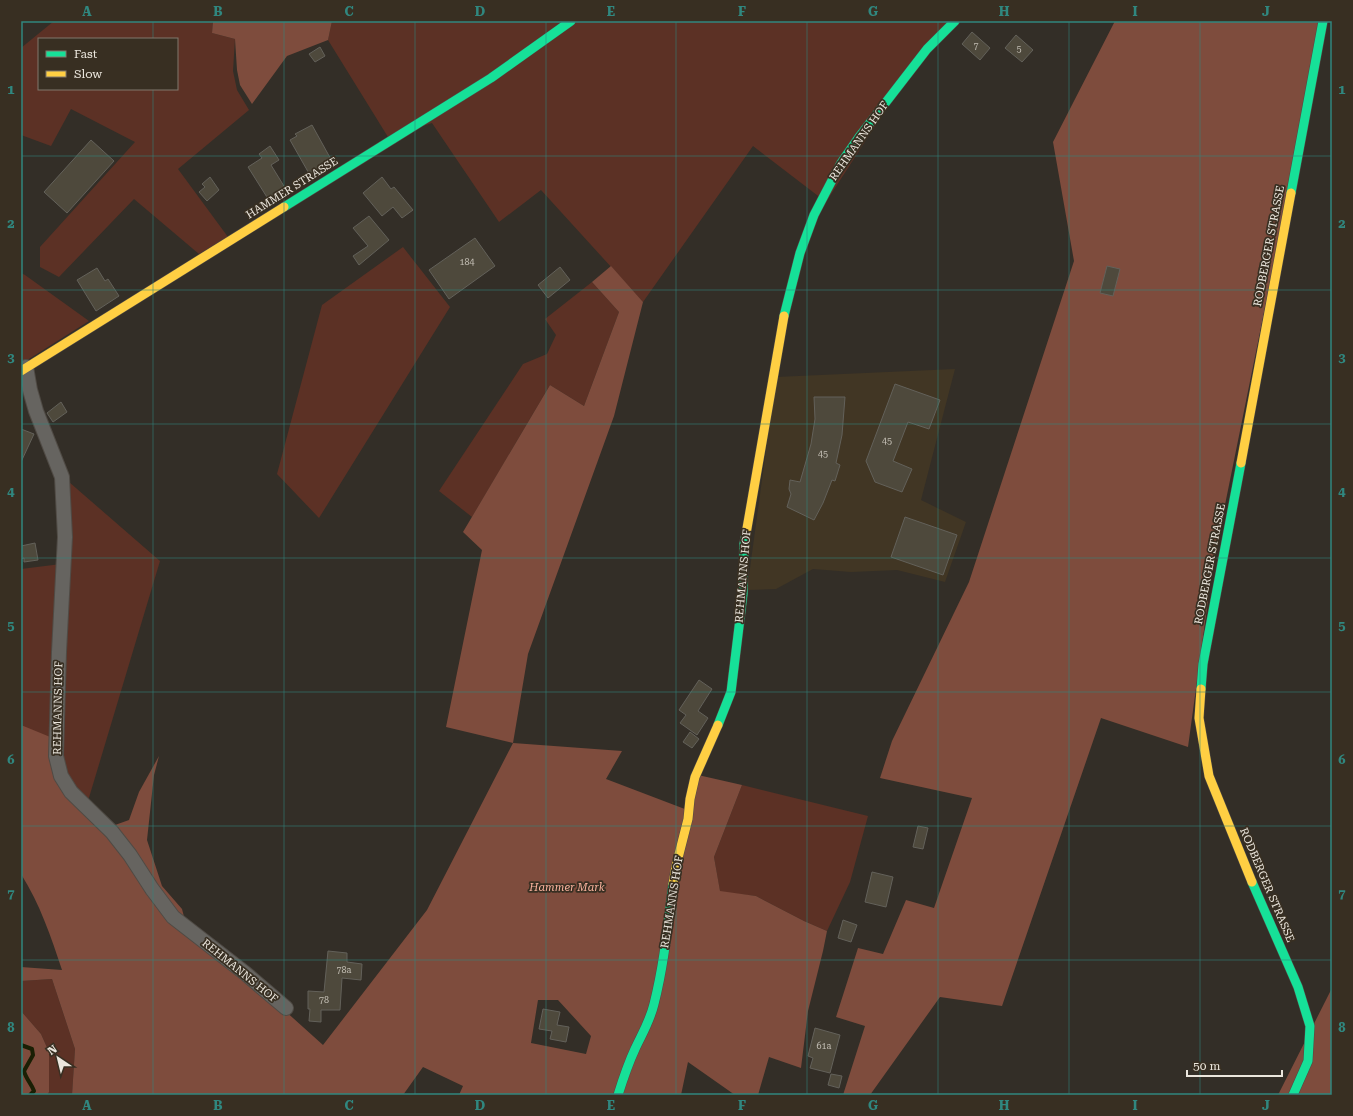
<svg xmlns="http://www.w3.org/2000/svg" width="1353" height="1116" font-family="'Roboto Serif',serif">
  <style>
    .built { fill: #413624 }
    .green { fill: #5c3125; fill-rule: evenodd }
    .forest { fill: #7e4c3d; fill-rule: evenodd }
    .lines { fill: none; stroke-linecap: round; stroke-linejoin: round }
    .stream { stroke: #1a1f04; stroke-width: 4 }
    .building { fill: #4e493c; stroke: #63615a }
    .street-casing { stroke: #504b45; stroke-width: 16 }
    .fast-casing { stroke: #504b45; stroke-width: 10 }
    .slow-casing { stroke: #504b45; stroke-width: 10 }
    .street { stroke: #666460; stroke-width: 14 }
    .fast { stroke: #16e098; stroke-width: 9 }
    .slow { stroke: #ffcf43; stroke-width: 9 }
    .grid { fill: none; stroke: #30877f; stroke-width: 1; stroke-opacity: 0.55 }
    .labels { text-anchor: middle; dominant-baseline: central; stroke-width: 3.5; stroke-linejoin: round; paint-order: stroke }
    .number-label { font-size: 9px; fill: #c4bfb5 }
    .street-label { font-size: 11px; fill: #ebe6dd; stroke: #382f22 }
    .park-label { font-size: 11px; font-style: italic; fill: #fcb49f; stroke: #382f22 }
    .neatline { fill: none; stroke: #30877f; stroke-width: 1.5 }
    .grid-label { font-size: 13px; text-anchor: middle; font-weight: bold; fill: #30877f }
  </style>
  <rect width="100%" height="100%" fill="#332e27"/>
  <path class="built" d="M955,369L921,500L966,522L945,582L897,570L851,572L813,569L776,589L747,590L776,377Z"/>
  <path class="green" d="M54,21H213L212,33L235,39L233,71L237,90L249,110L178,169L228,237L199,254L134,199L59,277L40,267V247L135,142L71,109L51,146L21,135V48ZM39,39H177V89H39Z
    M332,21H953L929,42L826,202L753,146L643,302L541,190L499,222L432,123L388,137L328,40Z
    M403,247L450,307L319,518L277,474L322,305Z
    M21,273L25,275L89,321L21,364Z
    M592,282L619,312L584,406L550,385L472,517L439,491L523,364L547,354L556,335L545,319Z
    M69,482L160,561L88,801L21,726V569L69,563Z
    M742,785L868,816L850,882L827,931L804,921L756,896L720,892L714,857Z
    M52,979L75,1049L72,1095H47L49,1091V1052L41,1034L21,1011V981Z"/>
  <path class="forest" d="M213,21H332L328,40L287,56L252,104L240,85L237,70L235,39L212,33Z
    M1115,21H1323L1213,564L1188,747L1101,718L1002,1006L940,997L870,1095H843L865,1026L836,1017L858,948L883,954L906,900L934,908L972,798L880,778L892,741L969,582L1074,261L1053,142Z
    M611,266L643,302L614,416L528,654L513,743L622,751L606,779L690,811L698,775L742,785L714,857L720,891L756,896L804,921L827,931L823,951L808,1011L801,1068L769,1057L758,1095H735L688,1062L681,1095H459L463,1086L423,1067L403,1095H72L75,1049L52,979L21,981V967L62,970C51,937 40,904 21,874V725L60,741L66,779L88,801L115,825L129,820L139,792L159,756L154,775L147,840L162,886L182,909L188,932L243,973L323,1045L427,910L513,743L446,727L482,550L463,532L550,385L584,406L619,312L592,282ZM538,1000H558L591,1036L586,1054L531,1043Z
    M1332,988V1095H1278Z
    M21,1011L41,1034L49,1052V1092L47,1095H21Z"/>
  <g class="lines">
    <path class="stream" d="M21,1045L32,1049L33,1055L24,1071C26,1079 31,1083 34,1091L30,1095"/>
  </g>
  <path class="building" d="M972,32L990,48L980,60L962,44Z
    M1016,35L1033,50L1022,62L1005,48Z
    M320,47L325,56L315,62L309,54Z
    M312,125L333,163L311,177L290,140L297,136L295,134Z
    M91,140L114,161L67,213L44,192Z
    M270,146L279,160L271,165L287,191L270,202L248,167L262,158L259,154Z
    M210,177L219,190L207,201L199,192L205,187L202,184Z
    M382,177L391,189L394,187L413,210L402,218L393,207L382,216L363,193Z
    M369,216L389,240L359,265L353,256L368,246L353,228Z
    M475,238L495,266L449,299L429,270Z
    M1107,266L1120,269L1113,296L1100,293Z
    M560,267L570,280L548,298L538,285Z
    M97,268L105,281L108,279L119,296L96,311L77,280Z
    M895,384L940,400L929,429L908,422L893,461L912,469L902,492L875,482L866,461Z
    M814,397H845L842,435L836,463L840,465L835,481L832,480L823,503L814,520L787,507L791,494L789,489L790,480L800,482L811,444L815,419Z
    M61,402L67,412L53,422L47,413Z
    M21,429L34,434L21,462Z
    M905,517L957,535L943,575L891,557Z
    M35,543L38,560L24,562V558L21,559V546Z
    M699,680L712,689L698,711L708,718L697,735L680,723L686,715L679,710Z
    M690,732L699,739L692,748L683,742Z
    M918,826L928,828L923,849L913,847Z
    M872,872L893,877L886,907L865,902Z
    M843,920L857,925L851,942L838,938Z
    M328,951L347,953V962L362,964L361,980L342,978L340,1010H321V1022L309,1021L310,1009H308V991L324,992Z
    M543,1009L560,1012L557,1025L569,1027L566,1042L550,1039L552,1031L539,1029Z
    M815,1028L840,1035L830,1073L810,1068L813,1058L808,1056Z
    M831,1074L842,1076L839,1088L828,1085Z"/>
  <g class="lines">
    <defs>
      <path id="street" d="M26,367L30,390L36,411L62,477L65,537L59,652L56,756L61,776L71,792L112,832L130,855L152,889L173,917L245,973L286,1008"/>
      <path id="fast" d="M1291,193L1323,21
        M284,207L491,78L571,21
        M784,316L800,253L814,215L841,163L859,137L927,49L955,21
        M1201,689L1203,664L1241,463
        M718,725L731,692L743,594L744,544L746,534
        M1252,882L1298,987L1310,1026L1308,1061L1293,1095
        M618,1095C623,1079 628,1064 635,1049C642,1034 650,1021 654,1004C664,965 668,924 673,884"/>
      <path id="slow" d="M21,371L284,207
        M1241,463L1291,193
        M746,534L784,316
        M1201,689L1199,718L1209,776L1252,882
        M673,884L676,866L688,819L690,799L695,777L718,725"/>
    </defs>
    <use href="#street" class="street-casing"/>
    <use href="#fast" class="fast-casing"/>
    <use href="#slow" class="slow-casing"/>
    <use href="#street" class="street"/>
    <use href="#fast" class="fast"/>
    <use href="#slow" class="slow"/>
  </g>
  <path class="grid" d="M153,21V39M284,21V1095M415,21V1095M546,21V1095M676,21V1095M807,21V1095M938,21V1095M1069,21V1095M1200,21V1095M153,89V1095M21,156H1332M21,290H1332M21,424H1332M21,558H1332M21,692H1332M21,826H1332M21,960H1332"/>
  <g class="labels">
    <g class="number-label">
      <text x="976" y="46">7</text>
      <text x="1019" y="49">5</text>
      <text x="467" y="262">184</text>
      <text x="887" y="441">45</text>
      <text x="823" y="454">45</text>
      <text x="344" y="970">78a</text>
      <text x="324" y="1000">78</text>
      <text x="824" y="1046">61a</text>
    </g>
    <g class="street-label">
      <text transform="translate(859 141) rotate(-55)">REHMANNS HOF</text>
      <text transform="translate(292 188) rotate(-32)">HAMMER STRASSE</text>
      <text transform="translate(1269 246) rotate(-79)">RODBERGER STRASSE</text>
      <text transform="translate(1210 564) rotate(-79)">RODBERGER STRASSE</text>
      <text transform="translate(743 576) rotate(-85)">REHMANNS HOF</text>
      <text transform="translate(58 708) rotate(-89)">REHMANNS HOF</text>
      <text transform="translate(1267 885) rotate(67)">RODBERGER STRASSE</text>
      <text transform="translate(672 902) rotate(-81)">REHMANNS HOF</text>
      <text transform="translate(240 971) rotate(39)">REHMANNS HOF</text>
    </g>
    <g class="park-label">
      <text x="567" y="887">Hammer Mark</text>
    </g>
  </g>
  <rect width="1353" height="1116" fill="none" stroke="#382f22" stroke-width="44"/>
  <rect x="38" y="38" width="140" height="52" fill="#382f22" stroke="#80786d"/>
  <rect x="46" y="51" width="20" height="6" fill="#16e098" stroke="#80786d"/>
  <text x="74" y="58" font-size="12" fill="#ebe6dd">Fast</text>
  <rect x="46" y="71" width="20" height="6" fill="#ffcf43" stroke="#80786d"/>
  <text x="74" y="78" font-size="12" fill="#ebe6dd">Slow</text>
  <g transform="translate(58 1058) rotate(325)" stroke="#382f22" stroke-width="3" paint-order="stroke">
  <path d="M0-3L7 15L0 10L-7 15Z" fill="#ebe6dd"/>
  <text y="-6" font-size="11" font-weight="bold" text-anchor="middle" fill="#ebe6dd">N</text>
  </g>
  <path d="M1187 1070v6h95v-6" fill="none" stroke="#ebe6dd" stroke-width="2"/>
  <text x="1193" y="1070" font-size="12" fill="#ebe6dd" stroke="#382f22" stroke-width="3" paint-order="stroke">50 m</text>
  <rect x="22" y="22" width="1309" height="1072" class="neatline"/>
  <g class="grid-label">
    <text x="87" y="16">A</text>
    <text x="218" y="16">B</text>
    <text x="349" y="16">C</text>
    <text x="480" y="16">D</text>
    <text x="611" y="16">E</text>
    <text x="742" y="16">F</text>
    <text x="873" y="16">G</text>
    <text x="1004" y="16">H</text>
    <text x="1135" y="16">I</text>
    <text x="1266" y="16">J</text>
    <text x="11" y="94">1</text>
    <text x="1342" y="94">1</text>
    <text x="11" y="228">2</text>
    <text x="1342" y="228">2</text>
    <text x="11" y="362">3</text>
    <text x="1342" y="362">3</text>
    <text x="11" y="496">4</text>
    <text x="1342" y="496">4</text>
    <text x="11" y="630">5</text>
    <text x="1342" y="630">5</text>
    <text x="11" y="764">6</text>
    <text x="1342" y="764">6</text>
    <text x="11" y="898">7</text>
    <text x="1342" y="898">7</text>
    <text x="11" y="1032">8</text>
    <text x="1342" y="1032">8</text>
    <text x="87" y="1110">A</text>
    <text x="218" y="1110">B</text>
    <text x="349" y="1110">C</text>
    <text x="480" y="1110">D</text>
    <text x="611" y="1110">E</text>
    <text x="742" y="1110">F</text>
    <text x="873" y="1110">G</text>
    <text x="1004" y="1110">H</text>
    <text x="1135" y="1110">I</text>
    <text x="1266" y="1110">J</text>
  </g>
</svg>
